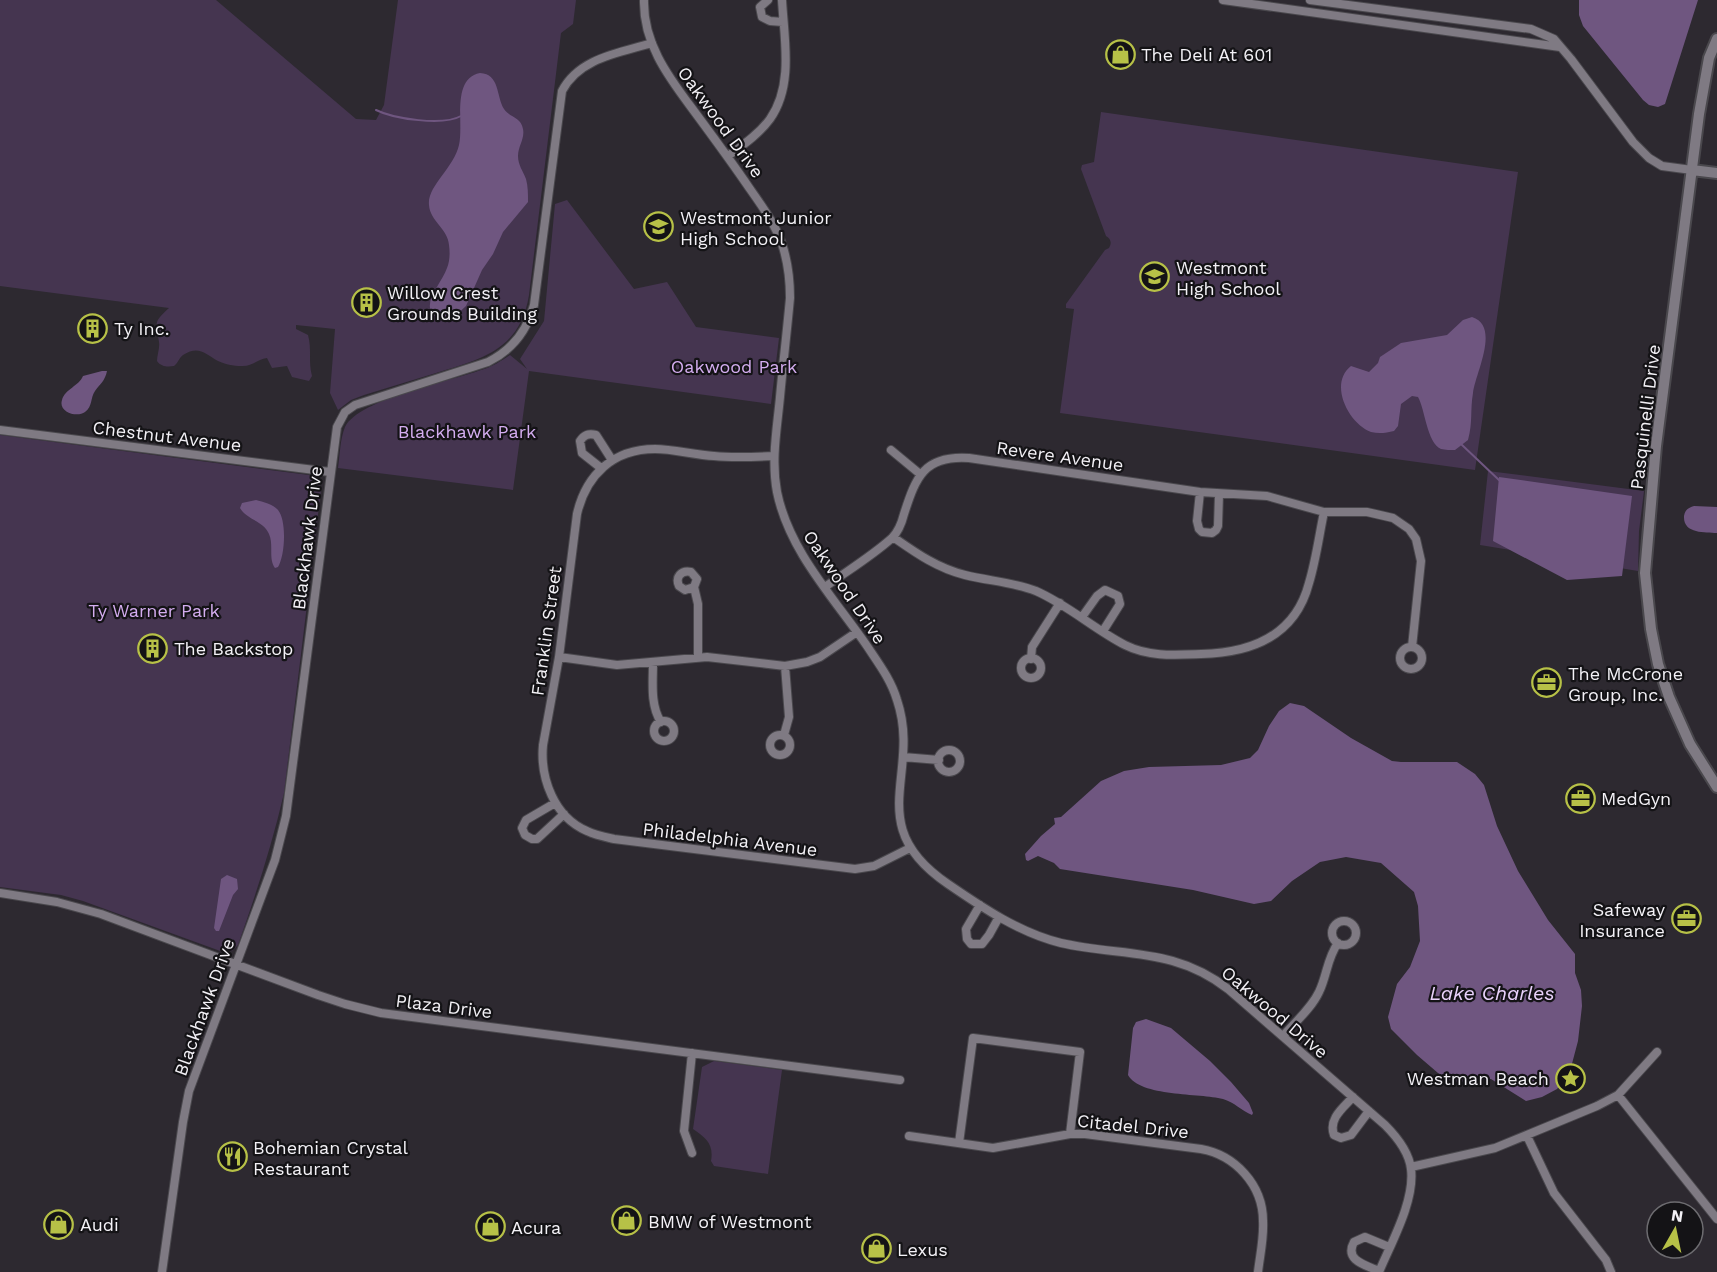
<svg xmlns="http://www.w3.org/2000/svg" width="1717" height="1272" font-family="'Work Sans',sans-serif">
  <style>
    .green { fill: #453550 }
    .water { fill: #6f5680 }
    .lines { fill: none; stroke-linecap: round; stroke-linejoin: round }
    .stream { stroke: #6f5680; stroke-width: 2 }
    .street-casing { stroke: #4a484d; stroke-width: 10 }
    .secondary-casing { stroke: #4a484d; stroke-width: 14 }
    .street { stroke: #7f7a83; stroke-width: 8 }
    .secondary { stroke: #7f7a83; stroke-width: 10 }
    .labels { text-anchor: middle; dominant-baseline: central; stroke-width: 4.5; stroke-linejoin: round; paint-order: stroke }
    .poi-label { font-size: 18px; fill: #f3f1f6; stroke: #141316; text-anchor: start }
    .street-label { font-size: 18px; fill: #f3f1f6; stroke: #141316 }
    .park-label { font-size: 18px; fill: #d4adf0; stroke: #141316 }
    .water-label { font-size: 20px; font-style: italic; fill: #ead3fc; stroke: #141316 }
  </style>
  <rect width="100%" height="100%" fill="#2d2930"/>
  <path class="green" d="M0,0H216L356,119L376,120L384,105L398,0H576L573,24L561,33L529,295C520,350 482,359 436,373C412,380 388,388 364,395L351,400L338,410L330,393L335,329L296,325V329L308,335C312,349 308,362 312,376L309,381L292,377L287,366L272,368L267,358C257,359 252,367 241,366C234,366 224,364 218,361C205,354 199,345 183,355C179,358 178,363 174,366C168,367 161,367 157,361C157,355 160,348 159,342C156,321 153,323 169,308L0,286Z
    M1101,112L1518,172L1475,470L1060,413L1074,309L1066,308V304L1105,250L1109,248C1112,243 1111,239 1106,236L1081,169L1082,165L1094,162Z
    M567,200L634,289L667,282L696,327L779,338L771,404L529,371L513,490L338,468C340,455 340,439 345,427C359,399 451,381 481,370C492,367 501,361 510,355L527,369L520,359L544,321L555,204Z
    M0,435L309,475L319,483L321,490L284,793C272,845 256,894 238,945L232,951L223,952L83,901L61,895L0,887Z
    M1488,471L1644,491L1639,531L1638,571L1480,545Z
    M714,1061L782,1070L768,1174L714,1166L711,1161C714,1144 706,1138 693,1129L702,1067Z"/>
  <path class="water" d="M1579,0H1698L1665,104L1658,107L1649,105L1643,100L1583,26L1579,15Z
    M480,73C500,74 496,96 504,109C510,118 521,117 523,129C525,139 518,146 518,156C518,165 523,171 526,179C528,186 528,194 528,202L503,232L493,254L482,270L466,306L453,318L443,321C414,309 441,286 447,268C450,261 450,252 449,245C448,229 430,221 429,205C427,186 454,168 459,145C464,123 451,79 480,73Z
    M1472,317C1501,326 1475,374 1473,393C1470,410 1473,422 1468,440L1455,450C1451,450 1445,450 1441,449C1427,443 1425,409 1418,397L1412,396L1401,404L1398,426L1394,431C1386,433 1379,434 1371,432C1349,424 1328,384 1351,366L1369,372L1378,363L1380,357L1401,343L1447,335L1463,320Z
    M102,371H107C105,381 100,384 95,391C90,398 93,406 85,412C77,418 58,412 62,400C65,389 79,386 83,376Z
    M1499,477L1632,496L1622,576L1567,580L1493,541Z
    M256,500C263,502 273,504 278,510C287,521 285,556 278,567L275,568C268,558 274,545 269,534C264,521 247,520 240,508L242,503Z
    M1694,506L1717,507V533C1705,532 1683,534 1684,516C1685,510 1688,508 1694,506Z
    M1290,703L1304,706L1351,738L1392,761L1401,762H1457L1475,774L1484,785L1497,826L1518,871L1548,920L1575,954V973L1581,990L1582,1006L1578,1041L1569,1075L1557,1089L1542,1097L1526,1101L1491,1079L1458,1082L1445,1079L1417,1055L1391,1029L1388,1017L1397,984L1410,967L1420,941L1418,906L1414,892L1381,863L1346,857L1320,862L1292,881L1271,901L1254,904L1193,890L1060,869L1054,863L1038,856L1028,861L1026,860L1025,854L1041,836L1055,824L1054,818L1061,817L1101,781L1124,771L1149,767L1221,765L1250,758L1258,750L1269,726L1279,711Z
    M227,875L237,879L238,889L233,895L219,931H216L214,928L221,879Z
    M1146,1019L1171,1028L1210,1061L1231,1082L1249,1103L1253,1113L1252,1115C1242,1111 1234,1102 1223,1099C1200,1093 1140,1097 1128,1075L1133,1028L1136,1022Z"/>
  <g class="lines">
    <path class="stream" d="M376,110C394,119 443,126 461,116
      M1461,444L1500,481"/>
    <defs>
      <path id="street" d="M644,0C643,42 667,75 691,107C711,134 731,161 750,189C762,206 775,224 782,244C788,262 790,280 790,298C787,331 783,364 780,397C777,429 771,460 777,492C789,551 834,598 867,646C879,664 891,680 897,700C922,774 861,825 948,884C983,908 1020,933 1061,943C1123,957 1174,947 1228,989L1385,1125C1397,1137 1409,1152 1411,1169C1415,1201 1391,1243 1379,1272
        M768,0L760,7L762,17L770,21L783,22
        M1223,0L1560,47
        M1310,0L1531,29L1554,39L1571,59L1633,142L1649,158L1662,166L1692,170
        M728,156C743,145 759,134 770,119C794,85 784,38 782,0
        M0,430L330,472
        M891,450L920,474
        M774,456C754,457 734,458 714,456C694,455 674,449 655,449C613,449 586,475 577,514L559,657L543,745C540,778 554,817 587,831C595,835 605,837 614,839L855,869L874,866L910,848
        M601,468L582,453L580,441C584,435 588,433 596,435L612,460
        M1200,492L1197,521L1199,529L1202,532L1212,533L1216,530L1218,526L1219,494
        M893,537C916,553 937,568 965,575C989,581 1013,582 1036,591C1068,605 1094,629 1125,645C1149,657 1175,655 1201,654C1250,653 1295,637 1309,583C1316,560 1319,536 1324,512
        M694,587L685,590L679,586C675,577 681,570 691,572L697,579L694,587L698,604V657
        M825,587C847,571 872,556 892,538C898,532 902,522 904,514C916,477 924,455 969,458L1200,492L1267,496L1324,512H1367L1393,518L1409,529L1416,539L1421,561L1412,647
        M1082,617L1097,596L1105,590L1118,596L1120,604L1103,631
        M1400 658a11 11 0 1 1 22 0a11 11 0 1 1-22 0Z
        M559,657L617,665L707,657L785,666L807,662L820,657L857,632
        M1021 668a10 10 0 1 1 20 0a10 10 0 1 1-20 0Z
        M1031,659L1032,647L1060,603
        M653,663C653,681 650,706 661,722
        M654 731a10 10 0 1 1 20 0a10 10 0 1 1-20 0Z
        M784,735L789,717L785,666
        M770 745a10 10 0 1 1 20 0a10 10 0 1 1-20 0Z
        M938 761a11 11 0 1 1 22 0a11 11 0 1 1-22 0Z
        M903,757L939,760
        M555,803L526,820L522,828L525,835L532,839H537L564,814
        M0,893L57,902L101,914L318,995L345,1004L381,1013L900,1080
        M980,905L966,929L967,939L971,944H982L989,935L999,917
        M1332 933a12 12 0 1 1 24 0a12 12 0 1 1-24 0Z
        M1283,1036C1295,1022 1311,1009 1319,992C1327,976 1327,958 1338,943
        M692,1053L684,1131L692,1153
        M1618,1095L1717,1219
        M1353,1097C1343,1108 1328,1119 1334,1135L1341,1138L1351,1135L1369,1111
        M909,1136L993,1148L1070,1134H1085L1201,1149C1235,1155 1263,1185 1263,1221C1264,1238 1260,1255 1258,1272
        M1527,1136L1554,1193L1606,1260L1611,1272
        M959,1143L973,1038L1080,1052L1070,1134
        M1411,1167L1495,1148L1597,1106L1618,1095L1657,1052
        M1379,1271C1365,1265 1344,1260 1354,1242L1365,1237L1389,1247
        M162,1272L183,1122L189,1091L275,860L286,816L337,427L345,412L355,405L488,362C512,350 527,331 534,305L562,91C579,58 619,53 652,43"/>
      <path id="secondary" d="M1717,39L1709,58L1699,114L1656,446L1645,573L1651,629L1658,664L1669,697L1690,744L1717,787
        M1692,170L1717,173"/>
    </defs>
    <use href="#street" class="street-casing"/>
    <use href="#secondary" class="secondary-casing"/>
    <use href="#street" class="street"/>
    <use href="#secondary" class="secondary"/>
  </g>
  <defs>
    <symbol id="shop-ring" viewBox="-11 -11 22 22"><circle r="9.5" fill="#141316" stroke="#b7c147" stroke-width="1.5"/><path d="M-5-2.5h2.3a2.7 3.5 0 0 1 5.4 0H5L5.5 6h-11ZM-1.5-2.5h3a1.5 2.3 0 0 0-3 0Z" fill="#b7c147"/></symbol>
    <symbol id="school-ring" viewBox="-11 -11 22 22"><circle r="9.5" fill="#141316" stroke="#b7c147" stroke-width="1.5"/><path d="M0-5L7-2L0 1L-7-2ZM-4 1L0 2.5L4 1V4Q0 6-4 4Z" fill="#b7c147"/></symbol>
    <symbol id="building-ring" viewBox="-11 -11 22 22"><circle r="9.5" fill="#141316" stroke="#b7c147" stroke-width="1.5"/><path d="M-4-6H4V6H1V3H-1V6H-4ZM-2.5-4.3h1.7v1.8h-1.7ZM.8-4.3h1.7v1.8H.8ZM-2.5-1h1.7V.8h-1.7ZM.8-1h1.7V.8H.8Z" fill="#b7c147"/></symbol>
    <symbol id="office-ring" viewBox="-11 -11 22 22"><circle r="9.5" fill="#141316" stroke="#b7c147" stroke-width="1.5"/><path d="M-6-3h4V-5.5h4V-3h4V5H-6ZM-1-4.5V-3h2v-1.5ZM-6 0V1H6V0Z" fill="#b7c147"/></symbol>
    <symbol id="sight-ring" viewBox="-11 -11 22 22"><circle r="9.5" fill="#141316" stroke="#b7c147" stroke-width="1.5"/><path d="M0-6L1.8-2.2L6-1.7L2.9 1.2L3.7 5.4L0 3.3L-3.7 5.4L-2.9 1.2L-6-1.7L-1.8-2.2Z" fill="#b7c147"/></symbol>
    <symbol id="restaurant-ring" viewBox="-11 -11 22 22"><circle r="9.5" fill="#141316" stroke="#b7c147" stroke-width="1.5"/><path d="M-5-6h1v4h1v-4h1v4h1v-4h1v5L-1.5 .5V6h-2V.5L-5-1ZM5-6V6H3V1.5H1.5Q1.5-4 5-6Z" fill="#b7c147"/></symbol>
  </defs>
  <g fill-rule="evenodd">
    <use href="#shop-ring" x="1104" y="38" width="33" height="33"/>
    <use href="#school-ring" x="642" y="210" width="33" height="33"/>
    <use href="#school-ring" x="1138" y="260" width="33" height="33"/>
    <use href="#building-ring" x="350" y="286" width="33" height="33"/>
    <use href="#building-ring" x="76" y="312" width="33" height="33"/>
    <use href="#building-ring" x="136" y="632" width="33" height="33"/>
    <use href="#office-ring" x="1530" y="666" width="33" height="33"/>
    <use href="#office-ring" x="1564" y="782" width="33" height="33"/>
    <use href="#office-ring" x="1670" y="902" width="33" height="33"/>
    <use href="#sight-ring" x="1554" y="1062" width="33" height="33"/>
    <use href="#restaurant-ring" x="216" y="1140" width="33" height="33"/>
    <use href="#shop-ring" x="610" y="1204" width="33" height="33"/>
    <use href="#shop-ring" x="42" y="1208" width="33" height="33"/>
    <use href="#shop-ring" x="474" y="1210" width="33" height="33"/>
    <use href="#shop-ring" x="860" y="1232" width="33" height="33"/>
  </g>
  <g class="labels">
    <g class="poi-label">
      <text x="1141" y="54">The Deli At 601</text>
      <text x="680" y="217">Westmont Junior<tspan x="680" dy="21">High School</tspan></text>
      <text x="1176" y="267">Westmont<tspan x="1176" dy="21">High School</tspan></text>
      <text x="387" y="292">Willow Crest<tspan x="387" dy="21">Grounds Building</tspan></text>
      <text x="114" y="328">Ty Inc.</text>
      <text x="174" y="648">The Backstop</text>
      <text x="1568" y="673">The McCrone<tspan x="1568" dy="21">Group, Inc.</tspan></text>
      <text x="1601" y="798">MedGyn</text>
      <text x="1665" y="909" text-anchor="end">Safeway<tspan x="1665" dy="21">Insurance</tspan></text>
      <text x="1549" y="1078" text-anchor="end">Westman Beach</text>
      <text x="253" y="1147">Bohemian Crystal<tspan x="253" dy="21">Restaurant</tspan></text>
      <text x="648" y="1221">BMW of Westmont</text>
      <text x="80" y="1224">Audi</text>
      <text x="511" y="1227">Acura</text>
      <text x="897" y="1249">Lexus</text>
    </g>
    <g class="street-label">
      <text transform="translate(721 122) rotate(54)">Oakwood Drive</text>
      <text transform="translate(1645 417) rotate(-83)">Pasquinelli Drive</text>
      <text transform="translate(167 436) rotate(7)">Chestnut Avenue</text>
      <text transform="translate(1060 456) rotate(8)">Revere Avenue</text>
      <text transform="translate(307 538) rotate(-83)">Blackhawk Drive</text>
      <text transform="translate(845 587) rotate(56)">Oakwood Drive</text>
      <text transform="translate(546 631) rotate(-82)">Franklin Street</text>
      <text transform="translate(730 839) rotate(7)">Philadelphia Avenue</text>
      <text transform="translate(444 1006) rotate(7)">Plaza Drive</text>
      <text transform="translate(204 1007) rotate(-70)">Blackhawk Drive</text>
      <text transform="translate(1275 1012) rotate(40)">Oakwood Drive</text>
      <text transform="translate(1133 1126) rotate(6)">Citadel Drive</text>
    </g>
    <g class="park-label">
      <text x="734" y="366">Oakwood Park</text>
      <text x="467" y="431">Blackhawk Park</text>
      <text x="154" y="610">Ty Warner Park</text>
    </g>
    <g class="water-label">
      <text x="1492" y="993">Lake Charles</text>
    </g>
  </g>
  <g transform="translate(1675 1230) rotate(9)"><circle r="28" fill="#141316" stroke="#6d6c70" stroke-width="1.5"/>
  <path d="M0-4.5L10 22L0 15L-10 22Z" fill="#b7c147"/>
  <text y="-9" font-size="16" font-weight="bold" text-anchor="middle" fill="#f3f1f6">N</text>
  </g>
</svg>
